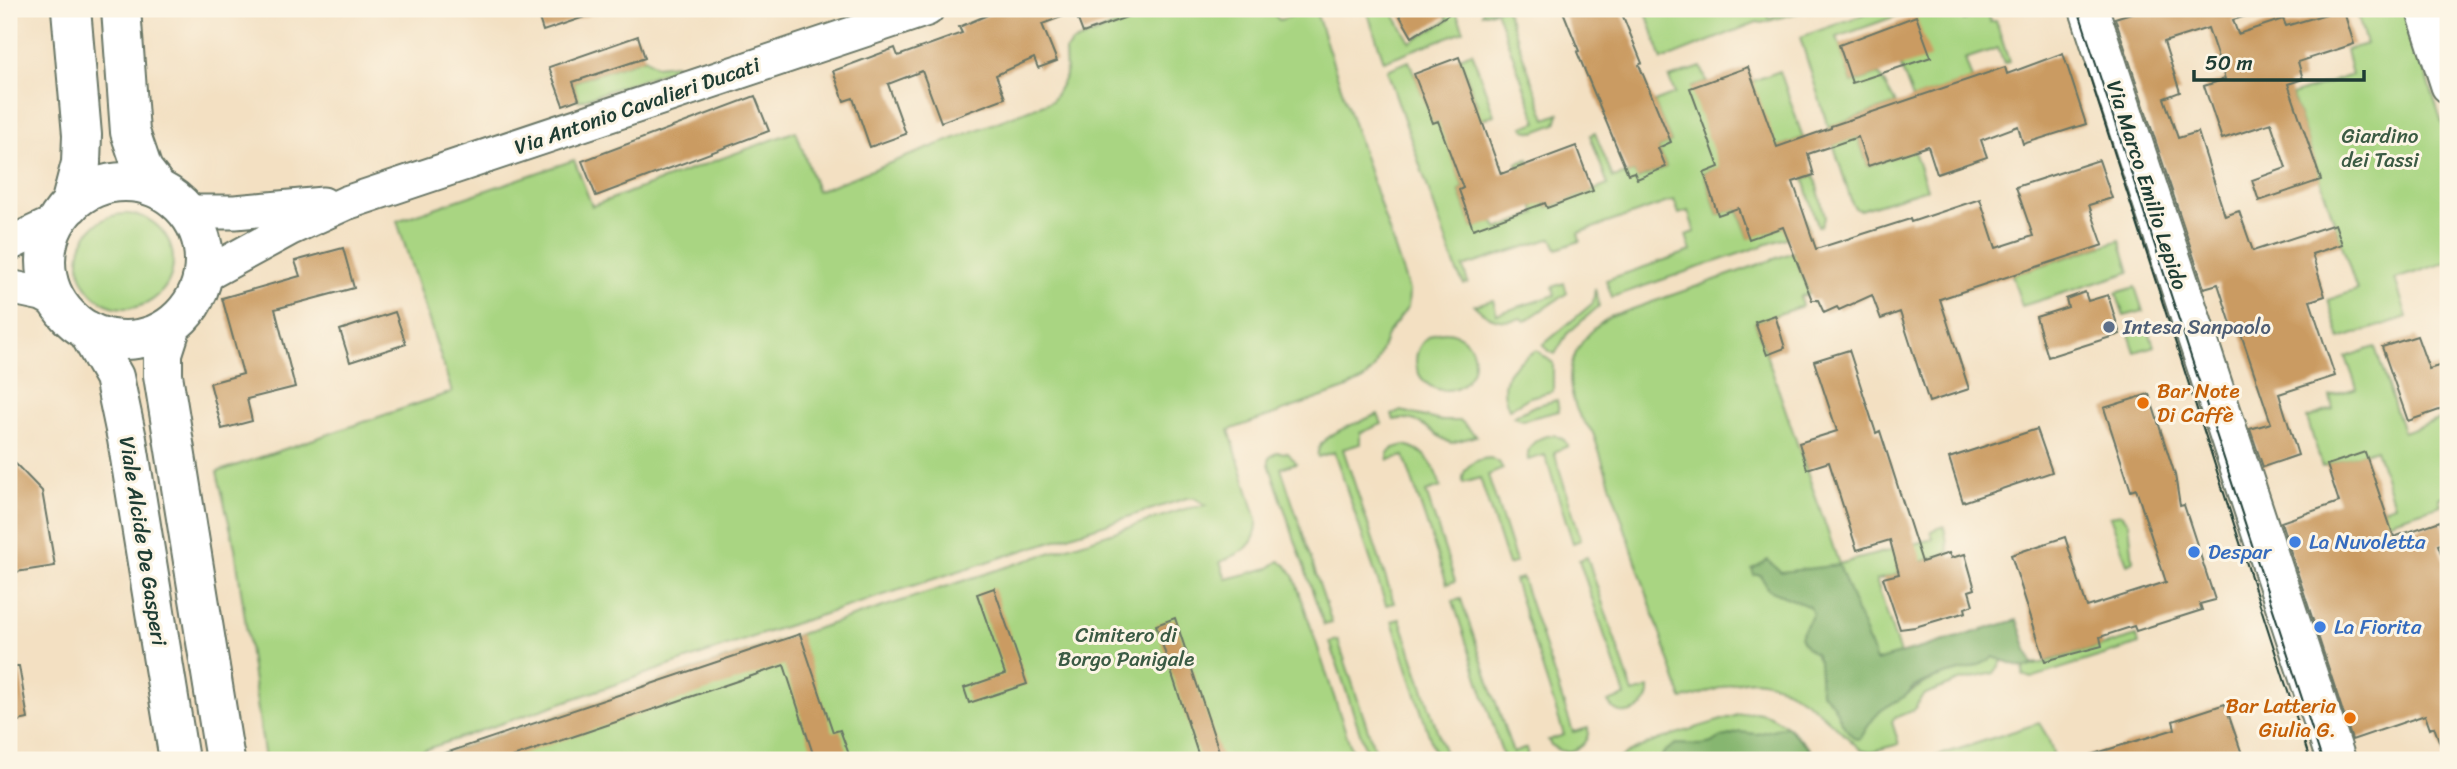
<svg xmlns="http://www.w3.org/2000/svg" width="2457" height="769" font-family="Sriracha,sans-serif">
  <style>
    .green { fill: #a9d582; stroke: #64895b; stroke-width: 2 }
    .forest { fill: #86b670; stroke: #527a52; stroke-width: 2 }
    .building { fill: #ca9b62 }
    .lines { fill: none; stroke-linecap: round; stroke-linejoin: round }
    .minor-casing { stroke: #697666; stroke-width: 37 }
    .major-casing { stroke: #697666; stroke-width: 42 }
    .minor { stroke: #fff; stroke-width: 33 }
    .major { stroke: #fff; stroke-width: 38 }
    .tram { stroke: #1f3d34; stroke-width: 2 }
    .service-dot { fill: #5c6f8a; stroke: #fcf5e5; stroke-width: 2.5 }
    .food-dot { fill: #e8710a; stroke: #fcf5e5; stroke-width: 2.5 }
    .shop-dot { fill: #3f7fe0; stroke: #fcf5e5; stroke-width: 2.5 }
    .labels { text-anchor: middle; dominant-baseline: central; stroke-width: 6; stroke-linejoin: round; paint-order: stroke }
    .street-label { font-size: 21px; fill: #1f3d34; stroke: #fcf5e5 }
    .park-label { font-size: 21px; fill: #3b5b44; stroke: #fcf5e5 }
    .service-label { font-size: 21px; fill: #4e5e75; stroke: #fcf5e5; text-anchor: start }
    .food-label { font-size: 21px; fill: #c56008; stroke: #fcf5e5; text-anchor: start }
    .shop-label { font-size: 21px; fill: #366cbe; stroke: #fcf5e5; text-anchor: start }
  </style>
  <rect width="100%" height="100%" fill="#fcf5e5"/>
  <filter id="ink" filterUnits="userSpaceOnUse"><feTurbulence type="fractalNoise" baseFrequency=".0143" numOctaves="2"/><feDisplacementMap in="SourceGraphic" scale="14" xChannelSelector="R" yChannelSelector="G"/><feConvolveMatrix kernelMatrix="1 2 1 2 8 2 1 2 1" color-interpolation-filters="sRGB"/></filter>
  <filter id="wash" filterUnits="userSpaceOnUse"><feTurbulence type="fractalNoise" baseFrequency=".00686" numOctaves="4" result="noise"/><feDisplacementMap in="SourceGraphic" scale="28" xChannelSelector="R" yChannelSelector="G"/><feGaussianBlur stdDeviation="1.57" result="paint"/><feColorMatrix in="noise" values="0 0 0 0 0 0 0 0 0 0 0 0 0 0 0 0 0 1.4 0 .05"/><feComposite in="paint" operator="in"/></filter>
  <g filter="url(#wash)">
    <rect width="100%" height="100%" fill="#f3e0c2"/>
    <path class="green" d="M1153,9H1272V12L1279,20C1293,18 1296,9 1315,9L1409,291L1408,307L1388,333L1374,369L1362,381L1345,389L1229,430L1257,520C1258,546 1241,553 1220,562L1226,579L1269,568L1279,561L1286,565L1294,576L1355,760H425L800,634L1185,509L1206,505L1194,498H1187L765,633L395,760H265L235,548L217,472L452,392L397,221L574,160L592,206L796,131L817,191L1052,101L1066,76L1065,51L1072,43Z
      M1362,9H1391L1410,42L1448,20L1443,9H1455L1464,31L1384,61L1367,11Z
      M1483,9H1506L1546,119L1559,114L1556,124L1535,132L1525,130L1523,127L1537,122L1496,10L1482,14Z
      M1645,9H1765L1769,18L1792,9H1810L1762,23L1757,22L1662,60Z
      M1880,9H1959L1964,20L1987,12L1990,22L1996,21L2009,62L2004,64L1998,48L1965,59L1972,79L1913,99L1901,67L1916,16L1913,10L1837,37L1852,83L1879,74L1896,104L1831,126L1836,144L1858,137L1868,166L1905,153L1903,119L1927,189L1860,210L1856,209L1852,204L1800,37Z
      M2356,9H2405L2448,141V262L2395,279L2407,317L2340,339L2328,300L2357,290L2292,95L2352,75L2346,50L2366,44Z
      M1472,52L1494,115L1445,134L1463,188L1459,190L1473,228L1493,221L1498,229L1536,214L1517,163L1528,159L1547,208L1608,185L1590,135L1595,133L1613,178L1634,172L1638,179L1666,167L1658,148L1671,142L1654,102L1675,94L1669,78L1701,67L1707,82L1690,88L1753,81L1780,71L1803,138L1704,173L1718,215L1737,208L1749,238L1806,219L1809,230L1612,297L1606,280L1691,251L1686,235L1695,232L1688,211L1679,214L1674,200L1578,233L1580,241L1557,249L1552,238L1463,267L1468,283L1464,284L1457,272L1387,70L1409,61L1434,123L1477,105L1459,57Z
      M645,58L656,66L675,64L678,67L579,101L573,82Z
      M1814,175L1825,216L1821,226L1818,227L1804,179Z
      M79 261a47 47 0 1 1 94 0a47 47 0 1 1-94 0Z
      M2120,240L2130,272L2022,306L2012,275Z
      M1794,252L1809,293L1800,297L1802,306L1755,322L1839,564L1933,539L1931,531L1944,526L1949,553L1898,569L1899,574L1876,580L1900,654L1876,661L1887,704C1905,698 1918,685 1936,678C1955,670 1977,670 1993,657L2004,659L1994,673L1959,681L1928,693L1922,696L1914,710L1894,718L1892,722L1899,744L1869,752L1861,750C1830,723 1789,674 1744,681C1723,685 1703,696 1682,699L1593,433C1589,427 1584,422 1580,416C1577,412 1575,405 1574,401C1562,366 1579,336 1610,317Z
      M1564,283L1567,293L1525,321L1521,318C1502,325 1487,318 1474,305L1493,300L1497,314L1555,295L1553,287Z
      M2135,287L2143,311L2124,316L2116,293Z
      M1595,289L1599,306L1567,334L1555,354L1548,351L1543,345L1593,303Z
      M2147,325L2154,346L2135,352L2128,331Z
      M1416 361a29 29 0 1 1 58 0a29 29 0 1 1-58 0Z
      M2375,347L2403,432L2448,417V461L2441,463L2446,479H2448V495L2439,498L2441,505L2380,524L2375,512L2394,505L2376,449L2322,467L2307,418L2333,409L2330,396L2357,388L2346,357Z
      M1536,350L1553,363V391L1530,397L1509,409C1495,378 1512,366 1536,350Z
      M1557,400L1559,411L1523,420L1513,417L1534,406Z
      M1401,411L1442,421H1461L1476,436L1451,443C1430,434 1421,414 1394,420L1392,415Z
      M1378,414L1382,424L1360,433V444L1343,449L1394,603L1386,605L1334,452L1318,457C1313,435 1361,422 1378,414Z
      M1555,435L1564,440L1568,446L1554,452L1581,540L1573,543L1545,455L1528,460C1526,443 1540,436 1555,435Z
      M1405,445C1427,450 1435,468 1441,487L1426,492L1455,581L1447,584L1404,456L1388,460V453L1394,448Z
      M1277,452L1288,453L1296,463L1281,468L1332,623L1324,625L1269,464V458Z
      M1490,458L1499,462L1503,469L1488,475L1516,562L1508,565L1480,478L1463,483C1461,466 1476,459 1490,458Z
      M2121,514L2129,523L2133,561L2127,564L2110,516Z
      M1587,557L1633,693L1649,688C1651,712 1618,722 1608,702L1625,696L1579,560Z
      M1522,578L1573,732L1588,728C1591,750 1558,761 1548,740L1564,735L1514,580Z
      M1461,599L1513,753L1527,748V760H1491L1503,756L1453,601Z
      M1400,619L1447,760H1437L1392,621Z
      M2137,636L2139,644L2031,678L2023,675L2024,668Z
      M1338,640L1378,760H1369L1330,642Z
      M1754,712C1781,714 1803,740 1817,760H1618C1636,743 1711,724 1738,715Z
      M2039,723L2048,738L2055,760H1925Z"/>
    <path class="forest" d="M1768,560L1781,572L1839,565L1876,661L2017,620L2032,664L2039,663L2024,668L1993,657C1979,668 1959,671 1942,676C1934,678 1924,682 1916,686C1912,689 1908,694 1904,697C1878,711 1876,712 1861,738L1856,739C1837,725 1840,706 1821,692L1819,661L1815,653C1807,650 1803,645 1800,636L1813,614L1810,607L1769,590L1760,575H1754L1752,569Z
      M1786,726L1810,749L1812,760H1660L1664,752L1676,744L1701,745L1712,743L1720,738L1740,732L1757,734Z"/>
    <g id="blocks">
      <path class="building" d="M536,9H598L599,12L543,31Z
        M1002,9H1143V11L1083,33L1075,12L1042,24L1057,61L1038,68L1034,58L996,75L1005,98L941,122L922,71L888,84L906,134L870,147L853,98L844,101L833,71L895,48L898,56L962,33L959,27Z
        M1396,9H1457L1412,37Z
        M1562,9H1620L1642,63L1639,65L1671,142L1658,148L1666,167L1637,179L1634,172L1628,174L1577,52L1579,51Z
        M2144,9H2255L2256,13L2233,20L2238,34L2283,19L2286,26L2343,9L2354,44L2298,62L2303,79L2288,84L2321,180L2259,201L2252,180L2286,168L2271,123L2222,139L2204,86L2225,79L2208,28L2164,42L2180,92L2164,98L2178,138L2198,132L2225,216L2239,211L2253,251L2335,224L2342,244L2312,254L2325,296L2310,301L2335,376L2279,394L2298,455L2263,467L2250,429L2271,423L2238,325L2232,327L2218,284L2204,288L2115,18Z
        M1916,16L1931,57L1852,83L1839,45Z
        M638,36L645,58L573,82L579,99L563,105L549,67Z
        M2063,53L2086,124L2023,144L2018,126L1981,140L1987,157L1937,174L1928,146L1868,166L1858,137L1808,154L1814,175L1793,182L1816,249L1910,219L1911,222L1980,199L1996,248L2033,236L2016,187L2099,160L2112,198L2089,205L2103,245L1940,299L1969,389L1929,402L1900,312L1881,319L1872,295L1839,310L1837,307L1824,313L1818,300H1812L1783,227L1749,239L1738,208L1718,215L1704,173L1719,167L1690,88L1748,67L1777,147L1831,128V126L2005,67L2007,74Z
        M1459,57L1501,174L1576,146L1593,191L1547,208L1545,203L1473,229L1459,190L1463,188L1438,121L1433,123L1414,74Z
        M755,96L769,131L596,196L582,161Z
        M343,248L354,288L275,309L295,387L247,399L252,421L222,429L210,383L243,374L222,298L300,276L295,261Z
        M2085,292L2088,301L2108,295L2120,334L2048,357L2036,317L2068,307L2066,299Z
        M395,312L406,344L350,362L340,330Z
        M1775,315L1785,348L1767,355L1755,322Z
        M2417,336L2429,369L2448,363V407L2408,421L2382,347Z
        M1849,350L1876,433L1880,431L1922,562L1949,553L1951,558L1965,554L1975,589L1969,591L1973,605L1965,608L1966,612L1915,627L1900,629L1883,578L1899,574L1890,540L1857,550L1829,462L1807,469L1799,443L1837,431L1814,361Z
        M2149,394L2175,475L2180,506L2184,505L2215,600L2200,604L2202,610L2136,631L2134,626L2100,637L2102,646L2045,661L2011,555L2065,537L2087,607L2166,582L2136,489L2131,491L2104,408Z
        M2037,429L2052,472L1963,502L1949,458Z
        M2365,452L2394,537L2440,521L2448,542L2438,545L2448,572V760H2446L2434,727L2430,729L2425,715L2352,740L2281,522L2339,502L2327,465Z
        M9,457L42,491L55,566L9,573Z
        M994,588L1027,684L969,703L964,688L1005,674L977,594Z
        M1175,618L1222,760H1200L1156,625Z
        M800,634L833,732L840,730L851,760H815L784,665L504,760H434V757Z
        M9,666H19L28,719L9,723Z
        M2225,704L2244,760H2088L2087,756L2175,729L2173,721Z"/>
    </g>
  </g>
  <g filter="url(#ink)">
    <use href="#blocks" fill-opacity="0" stroke="#697666" stroke-width="2"/>
    <g class="lines">
      <defs>
        <path id="minor" d="M2423,9L2448,86
          M187,212H235L323,204
          M9,244L56,222
          M203,276L289,229L346,203L927,9
          M9,287L42,294L57,302"/>
        <path id="major" d="M121,9L130,132L143,170L157,188
          M2089,9L2336,760
          M46 261a79 79 0 1 1 158 0a79 79 0 1 1-158 0Z
          M70,205L81,163L82,135L71,9
          M172,325L163,353V375L225,760
          M87,330L114,377L127,439L179,760"/>
      </defs>
      <use href="#minor" class="minor-casing"/>
      <use href="#major" class="major-casing"/>
      <use href="#minor" class="minor"/>
      <use href="#major" class="major"/>
      <path class="tram" d="M2078,9L2322,760
        M2086,65L2310,760"/>
    </g>
  </g>
  <circle class="service-dot" cx="2109" cy="327" r="7"/>
  <g class="food-dot">
    <circle cx="2143" cy="403" r="7"/>
    <circle cx="2350" cy="718" r="7"/>
  </g>
  <g class="shop-dot">
    <circle cx="2295" cy="542" r="7"/>
    <circle cx="2194" cy="552" r="7"/>
    <circle cx="2320" cy="627" r="7"/>
  </g>
  <g class="labels">
    <g class="street-label">
      <text transform="translate(637 106) rotate(-19)">Via Antonio Cavalieri Ducati</text>
      <text transform="translate(2147 185) rotate(72)">Via Marco Emilio Lepido</text>
      <text transform="translate(143 541) rotate(81)">Viale Alcide De Gasperi</text>
    </g>
    <g class="park-label">
      <text x="2380" y="136">Giardino<tspan x="2380" dy="24">dei Tassi</tspan></text>
      <text x="1126" y="635">Cimitero di<tspan x="1126" dy="24">Borgo Panigale</tspan></text>
    </g>
    <g class="service-label">
      <text x="2123" y="327">Intesa Sanpaolo</text>
    </g>
    <g class="food-label">
      <text x="2157" y="391">Bar Note<tspan x="2157" dy="24">Di Caffè</tspan></text>
      <text x="2336" y="706" text-anchor="end">Bar Latteria<tspan x="2336" dy="24">Giulia G.</tspan></text>
    </g>
    <g class="shop-label">
      <text x="2309" y="542">La Nuvoletta</text>
      <text x="2208" y="552">Despar</text>
      <text x="2334" y="627">La Fiorita</text>
    </g>
  </g>
  <rect width="2457" height="769" fill="none" stroke="#fcf5e5" stroke-width="35"/>
  <path d="M2194 70v10h170v-10" fill="none" stroke="#1f3d34" stroke-width="3.5"/>
  <text x="2205" y="70" font-size="21" fill="#1f3d34" stroke="#fcf5e5" stroke-width="5" paint-order="stroke">50 m</text>
</svg>
